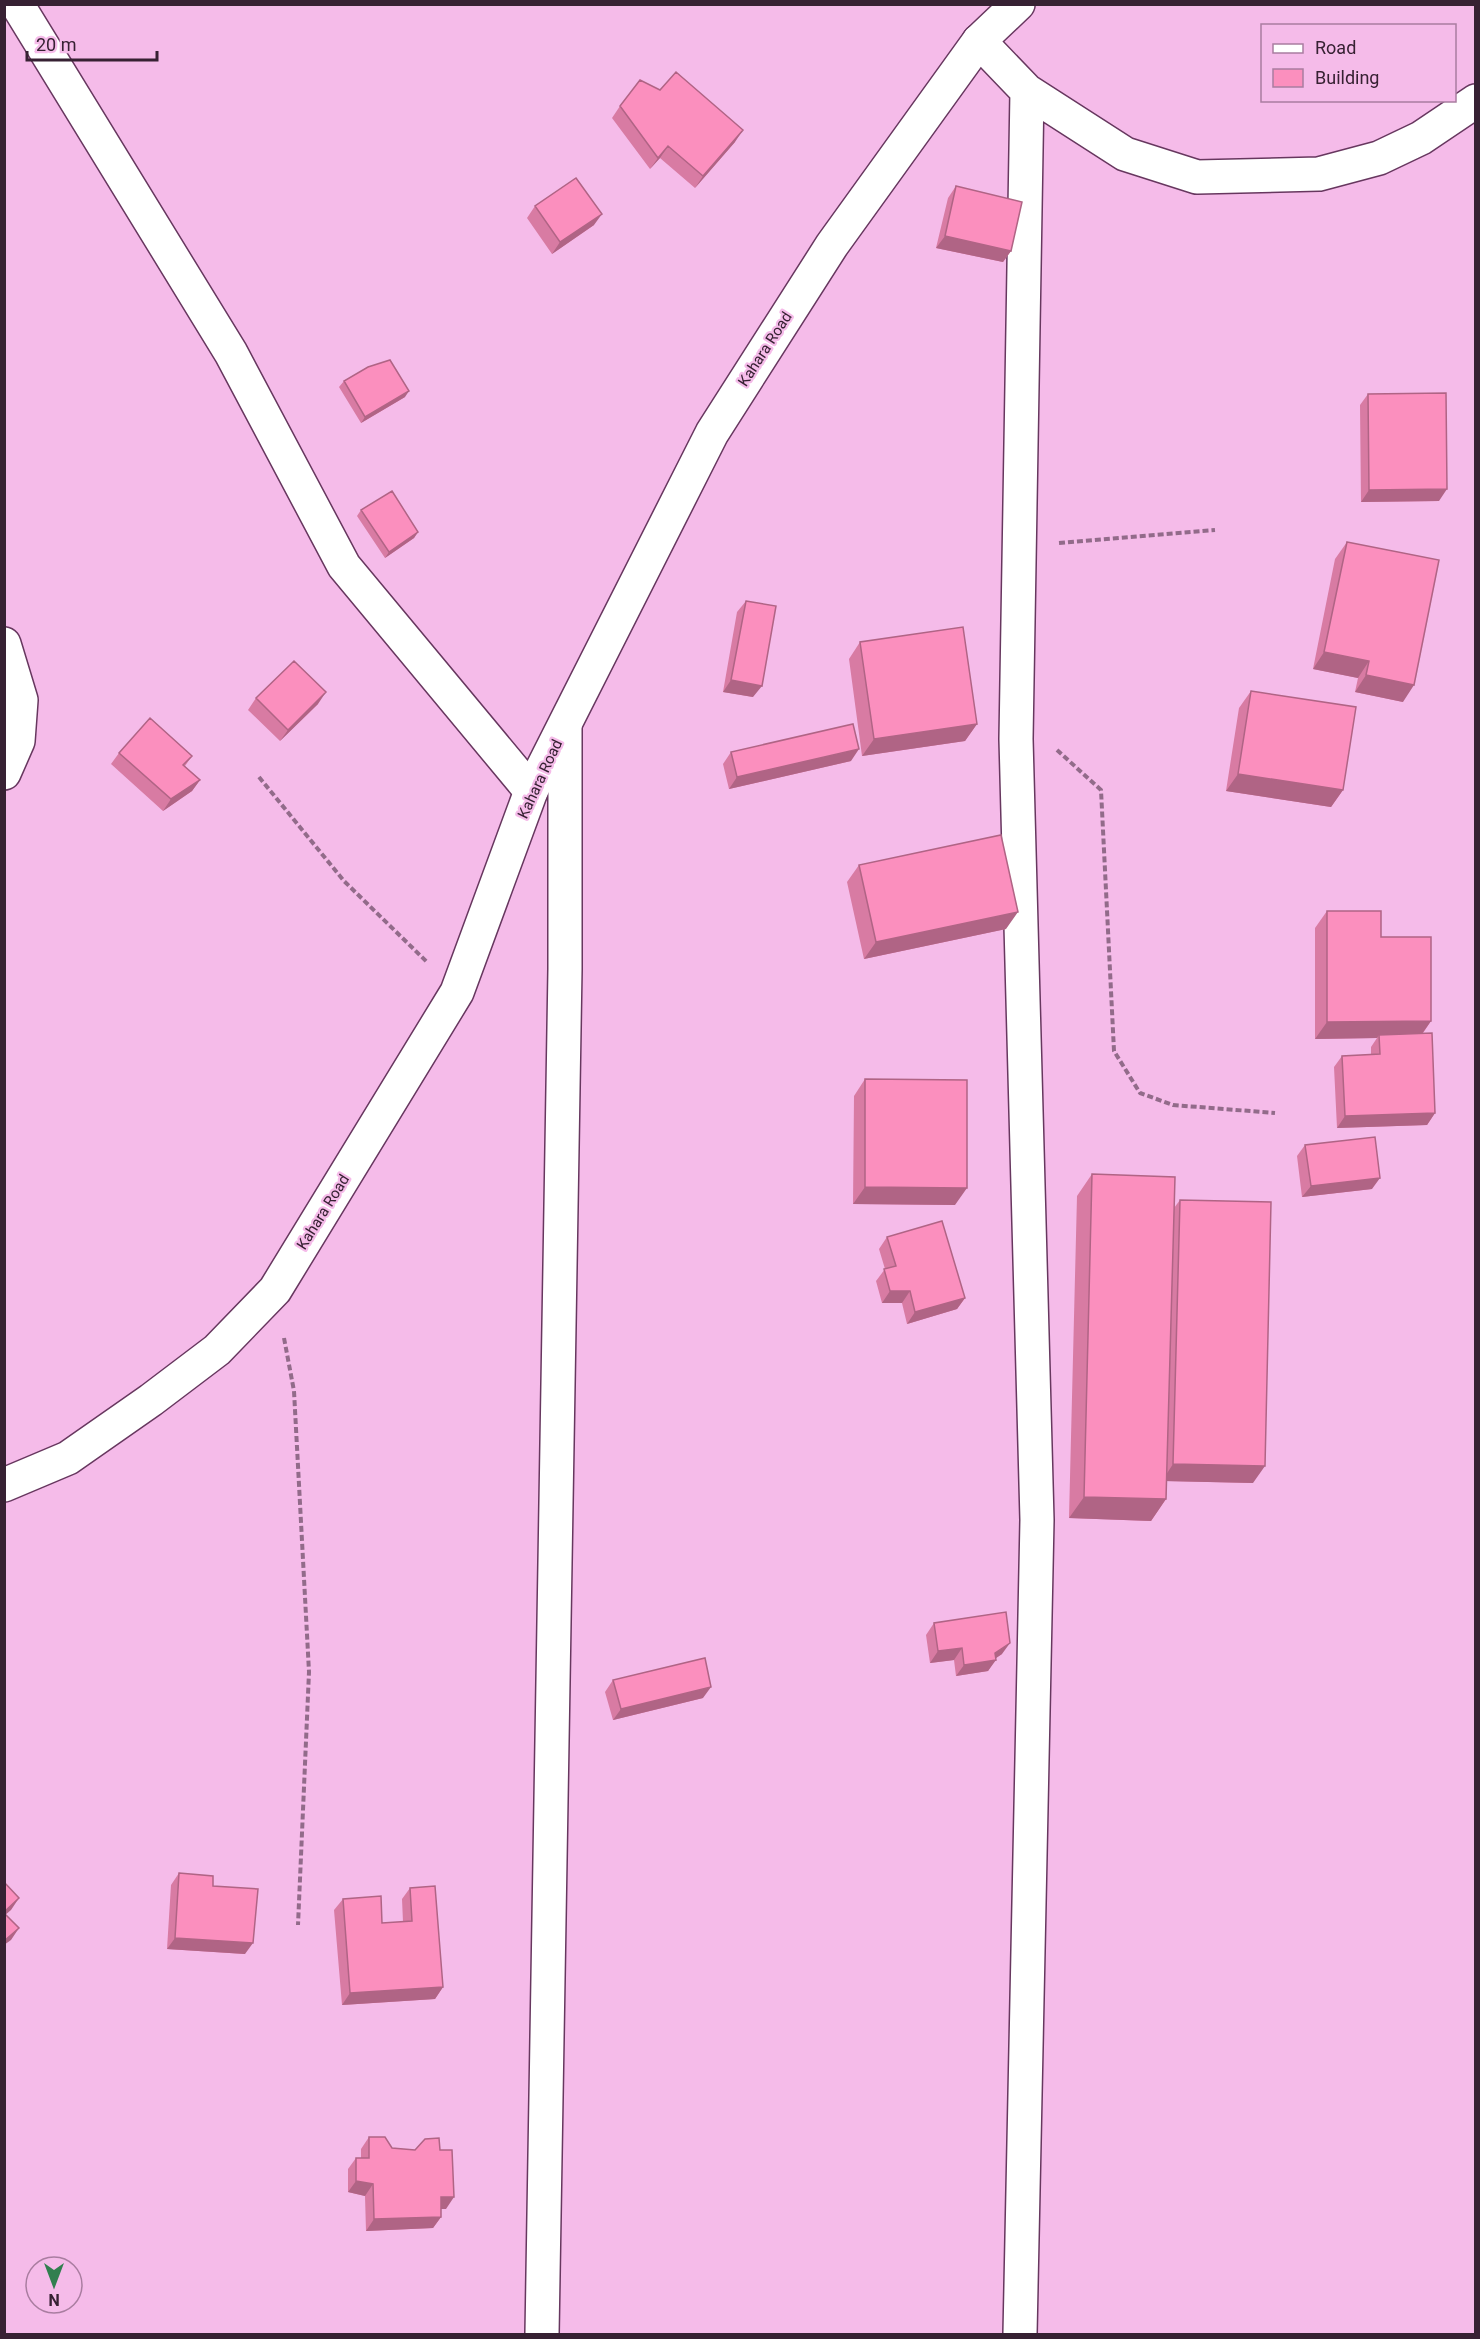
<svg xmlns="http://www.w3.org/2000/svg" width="1480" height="2339" font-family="Roboto,sans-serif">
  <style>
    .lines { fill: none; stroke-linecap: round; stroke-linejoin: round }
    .minor-casing { stroke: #67375f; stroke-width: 36 }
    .tertiary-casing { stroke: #67375f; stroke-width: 36 }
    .path { stroke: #926b8a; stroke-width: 4; stroke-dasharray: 6 3; stroke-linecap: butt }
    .minor { stroke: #fff; stroke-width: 33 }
    .tertiary { stroke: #fff; stroke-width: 33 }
    .wall { fill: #d87ba3 }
    .shaded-wall { fill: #b06485 }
    .building { fill: #fb8fbe; stroke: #b06485; stroke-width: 1.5 }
    .labels { text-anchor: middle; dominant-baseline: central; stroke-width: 4.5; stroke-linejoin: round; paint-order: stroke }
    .street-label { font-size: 15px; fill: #372133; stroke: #f5bbe9 }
  </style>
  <rect width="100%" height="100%" fill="#f5bbe9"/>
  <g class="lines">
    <defs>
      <path id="minor" d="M17,4L231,353L344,566L531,791
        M979,41L1027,91L1125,154L1197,177L1319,174L1379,158L1421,138L1476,101
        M4,644L21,700L18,741L4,773
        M542,2334L565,969V728
        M1020,2334L1037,1520L1016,739L1027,91"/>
      <path id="tertiary" d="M4,1485L68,1458L151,1400L217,1350L275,1290L457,992L531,791L712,433L832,245L979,41L1018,4"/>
    </defs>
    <use href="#minor" class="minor-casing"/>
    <use href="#tertiary" class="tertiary-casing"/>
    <path class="path" d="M1059,543L1215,530
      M1057,750L1101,790L1114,1051L1140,1093L1173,1105L1275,1113
      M259,777L344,881L427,962
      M284,1338L294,1391L309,1672L298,1925"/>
    <use href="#minor" class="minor"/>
    <use href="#tertiary" class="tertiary"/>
  </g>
  <path class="wall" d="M620,106L735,142L695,188L660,158L650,169L612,118Z
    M956,186L1011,251L1003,262L936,248L948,198Z
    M535,206L594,225L552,254L527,218Z
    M344,381L405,397L361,423L339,387Z
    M1368,394L1439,501L1361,502L1360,405Z
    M361,510L418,532L414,538L385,558L357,516Z
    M1347,542L1403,702L1355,692L1358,678L1313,669L1335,559Z
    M746,601L753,697L723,692L737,612Z
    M860,642L977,724L965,741L862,756L849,659Z
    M1251,691L1343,790L1331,807L1226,791L1239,708Z
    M256,698L318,704L280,741L248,710Z
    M731,752L851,761L729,789L723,764Z
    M119,753L192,756L185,766L200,780L192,791L163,811L111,764Z
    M859,865L1006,929L864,959L847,882Z
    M1327,911L1381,937L1431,1021L1423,1033L1435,1113L1427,1125L1337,1128L1334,1067L1342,1056L1371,1055V1047L1377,1038L1315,1039V928Z
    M865,1079L955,1205L853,1204L854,1096Z
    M1305,1145L1372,1189L1302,1197L1297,1156Z
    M1092,1174L1174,1208L1180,1200L1253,1483L1167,1481L1166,1499L1151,1521L1069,1518L1077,1196Z
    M887,1237L965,1298L957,1309L907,1324L902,1303H882L876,1281L885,1269L879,1249Z
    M934,1623L1002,1654L996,1658L988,1671L956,1676L954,1660L930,1663L926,1635Z
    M613,1680L703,1698L613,1720L605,1692Z
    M179,1873L213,1886L245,1954L167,1949L171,1885Z
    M410,1888L443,1987L435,1999L342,2005L334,1910L343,1899L382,1923L403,1922L402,1899Z
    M369,2137L392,2148L446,2209H441V2217L433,2228L366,2231L365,2196L348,2192V2169L356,2158H361V2149Z"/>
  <path class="shaded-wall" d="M743,130L735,142L695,188L703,176Z
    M668,146L660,158L650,169L658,158Z
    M602,214L594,225L552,254L560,242Z
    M945,236L1011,251L1003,262L936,248Z
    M409,391L405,397L361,423L365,417Z
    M1447,489L1439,501L1361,502L1369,490Z
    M418,532L414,538L385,558L389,552Z
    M1324,652L1369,661L1358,678L1313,669Z
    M1366,675L1414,685L1403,702L1355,692Z
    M731,680L762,686L753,697L723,692Z
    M326,692L318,704L280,741L288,730Z
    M977,724L965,741L862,756L874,739Z
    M859,749L851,761L729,789L737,777Z
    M1238,774L1343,790L1331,807L1226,791Z
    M200,780L192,791L163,811L171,799Z
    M1018,912L1006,929L864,959L876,942Z
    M1431,1021L1419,1038L1379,1035L1377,1038L1315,1039L1327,1022Z
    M1435,1113L1427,1125L1337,1128L1345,1116Z
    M1380,1178L1372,1189L1302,1197L1311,1186Z
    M865,1187L967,1188L955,1205L853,1204Z
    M890,1291H910L902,1303H882Z
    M965,1298L957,1309L907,1324L915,1312Z
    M1173,1464L1265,1466L1253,1483L1162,1481Z
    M1084,1497L1166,1499L1151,1521L1069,1518Z
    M1010,1643L1002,1654L993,1660H996L988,1671L956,1676L964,1665L995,1653Z
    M962,1648L954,1660L930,1663L938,1651Z
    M711,1687L703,1698L613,1720L621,1709Z
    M19,1898L11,1910L4,1916V1912Z
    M19,1928L11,1940L4,1945V1941Z
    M175,1938L253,1943L245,1954L167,1949Z
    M443,1987L435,1999L342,2005L350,1993Z
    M356,2181L373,2184L365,2196L348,2192Z
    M441,2197H454L446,2209H432Z
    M441,2217L433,2228L366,2231L374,2219Z"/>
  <path class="building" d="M676,72L743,130L703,176L668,146L658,158L620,106L640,80L660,90Z
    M576,178L602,214L560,242L535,206Z
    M956,186L1022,202L1011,251L945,236Z
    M390,360L409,391L365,417L344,381L368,367Z
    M1446,393L1447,489L1369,490L1368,394Z
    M392,491L418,532L389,552L361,510Z
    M1347,542L1439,560L1414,685L1366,675L1369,661L1324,652Z
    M746,601L776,606L762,686L731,680Z
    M963,627L977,724L874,739L860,642Z
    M294,661L326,692L288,730L256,698Z
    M1251,691L1356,707L1343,790L1238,774Z
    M150,718L192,756L183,765L200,780L171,799L119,753Z
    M853,724L859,749L737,777L731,752Z
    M1001,835L1018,912L876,942L859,865Z
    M1327,911H1381V937H1431V1021L1327,1022Z
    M1432,1033L1435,1113L1345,1116L1342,1056L1380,1054L1379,1035Z
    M865,1079L967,1080V1188L865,1187Z
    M1375,1137L1380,1178L1311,1186L1305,1145Z
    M1092,1174L1175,1177L1166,1499L1084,1497Z
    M1180,1200L1271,1202L1265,1466L1173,1464Z
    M942,1221L965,1298L915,1312L910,1291H890L884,1269L896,1266L887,1237Z
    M1006,1612L1010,1643L995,1653L996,1660L964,1665L962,1648L938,1651L934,1623Z
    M705,1658L711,1687L621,1709L613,1680Z
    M179,1873L213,1876V1886L258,1889L253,1943L175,1938Z
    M4,1882L19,1898L4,1912Z
    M435,1886L443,1987L350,1993L343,1899L381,1896L382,1923L412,1921L410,1888Z
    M4,1913L19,1928L4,1941Z
    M369,2137H385L392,2148L415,2150L425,2139L439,2138L440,2150H452L454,2197H441V2217L374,2219L373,2184L356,2181V2158H369Z"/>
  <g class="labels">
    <g class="street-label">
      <text transform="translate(765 349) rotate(-57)">Kahara Road</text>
      <text transform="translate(540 779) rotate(-65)">Kahara Road</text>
      <text transform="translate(323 1212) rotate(-58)">Kahara Road</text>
    </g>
  </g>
  <rect width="1480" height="2339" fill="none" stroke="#372133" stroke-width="12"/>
  <rect x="1261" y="24" width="195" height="78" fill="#f5bbe9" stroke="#a97da0" stroke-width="1.5"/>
  <rect x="1273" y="44" width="30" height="9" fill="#ffffff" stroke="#a97da0" stroke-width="1.5"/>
  <text x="1315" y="54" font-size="18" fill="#372133">Road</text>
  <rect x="1273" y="69" width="30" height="18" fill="#fb8fbe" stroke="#a97da0" stroke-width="1.5"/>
  <text x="1315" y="84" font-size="18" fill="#372133">Building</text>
  <g transform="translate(54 2285) rotate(180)"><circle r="28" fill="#f5bbe9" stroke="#a97da0" stroke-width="1.5"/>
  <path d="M0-4.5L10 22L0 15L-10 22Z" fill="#317f4f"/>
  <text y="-9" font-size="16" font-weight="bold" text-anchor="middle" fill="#372133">N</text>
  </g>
  <path d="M27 51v9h130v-9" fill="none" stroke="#372133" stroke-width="3"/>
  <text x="36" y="51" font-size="18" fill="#372133" stroke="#f5bbe9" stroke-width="4.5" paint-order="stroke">20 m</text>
</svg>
